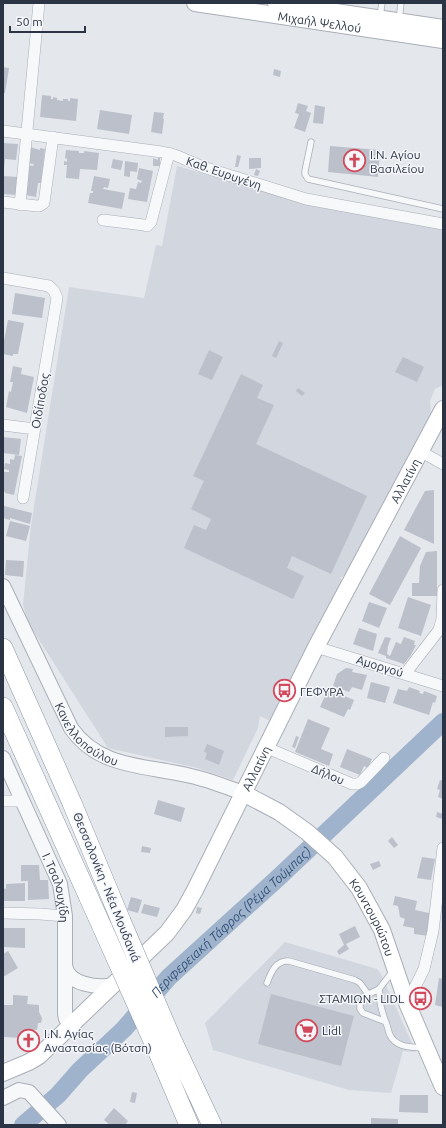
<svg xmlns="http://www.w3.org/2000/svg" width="446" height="1128" font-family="Ubuntu,sans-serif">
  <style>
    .built { fill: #d2d6de }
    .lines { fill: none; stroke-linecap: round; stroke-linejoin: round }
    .river { stroke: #9fb4cc; stroke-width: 18 }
    .building { fill: #bbc0ca }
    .service-casing { stroke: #a9aeb7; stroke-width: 7 }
    .minor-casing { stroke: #a9aeb7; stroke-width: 12 }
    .tertiary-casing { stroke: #a9aeb7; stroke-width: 16 }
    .secondary-casing { stroke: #a9aeb7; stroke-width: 18 }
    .trunk-casing { stroke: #8b94a3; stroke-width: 20 }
    .service { stroke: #f7f8fa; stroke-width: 5.5 }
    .minor { stroke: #f7f8fa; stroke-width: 11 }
    .tertiary { stroke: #f7f8fa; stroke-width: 14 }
    .secondary { stroke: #fff; stroke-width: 16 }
    .trunk { stroke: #fff; stroke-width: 19 }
    .trunk-bridge-casing { stroke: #8b94a3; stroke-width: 20; stroke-linecap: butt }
    .trunk-bridge { stroke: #fff; stroke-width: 19 }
    .labels { text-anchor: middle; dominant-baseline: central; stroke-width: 3; stroke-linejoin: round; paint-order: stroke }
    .street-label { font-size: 12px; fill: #2b3445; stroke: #f4f6f9 }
    .poi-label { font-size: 12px; fill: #2b3445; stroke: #f4f6f9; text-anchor: start }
    .water-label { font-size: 13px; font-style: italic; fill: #34527a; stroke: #f4f6f9 }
  </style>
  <rect width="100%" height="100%" fill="#e4e7ec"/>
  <path class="built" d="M177,166L306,203L443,227V385L435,389L430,401L431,414L347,573L340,578L343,582L291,677L270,721L260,716L258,728L233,780L197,768L108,748L29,624L23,605L31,526L69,287L144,298L156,245L162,246Z
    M285,942L377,969L381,974L416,1052L403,1051L391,1093L349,1090L213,1050L205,1023Z"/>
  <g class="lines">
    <path class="river" id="s1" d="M23,1125L58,1095L80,1070L124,1029L169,977L279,877L443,722"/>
  </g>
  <path class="building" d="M3,67L9,68L5,93H3Z
    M274,69L281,71L280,77L273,75Z
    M42,95L51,96V99H53V97L57,98V100L63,101V99H68V101H70V98L78,99L76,121L40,117Z
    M298,103L308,106L306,111L311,113L305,132L294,128L299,114L295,113Z
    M315,105L325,107L323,124L313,123Z
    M100,110L132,115L129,134L97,129Z
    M154,112L164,113L163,119H164L162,134L151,132Z
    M3,143L18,144L16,160L5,159L4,168Z
    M330,146L380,150L378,177L328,172Z
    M30,147L40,150V148L45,149L41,183H38L36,197L21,194L27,165L33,166L34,164L27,163Z
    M66,150L79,151V153H84V151L99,153L97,170L80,169L79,179L66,178L67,165H64V161L67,162V159L65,158Z
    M237,155L241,156L238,167H235Z
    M153,158L158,160V158H160V166H153Z
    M249,158H261V168L249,169Z
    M113,159L123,161L121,170L111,168Z
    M125,161L138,163L137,172L130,171V177L124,176Z
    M139,168L153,171L147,202L128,199L130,188L136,189L138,182L141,183L142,181L137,179Z
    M256,169L260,171L258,176L254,175Z
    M3,176L18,177L16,195L3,194Z
    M94,176L110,179L108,188L104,187L103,189L125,193L122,209L88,203L90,193H93V191H91Z
    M15,293L45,298L42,318L12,314Z
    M8,320L24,323L18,354H13V356L3,354V346Z
    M279,341L283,343L276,358L272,356Z
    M209,350L223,357L212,380L198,374Z
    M403,357L424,367L417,382L395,372Z
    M13,366L22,368L21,374L34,377L27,413L6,407L9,391L11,392L13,382H10Z
    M241,374L263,385L257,398L274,405L256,444L367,496L331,574L292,556L287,568L304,576L293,599L184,548L194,525L206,530L211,519L191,509L204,481L193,476Z
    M298,388L305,393L302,396L296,391Z
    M3,437L21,439L19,455L3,453Z
    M15,455L22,456L14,495L5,493V492L3,491V475L4,472H9V470L4,469L5,463L10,464V459L14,460Z
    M434,490V544L404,530L425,491Z
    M4,506L32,513L30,524L10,518V520L3,518Z
    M10,521L30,526L26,541L6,536Z
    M400,536L421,548L390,605L369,594Z
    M437,551V596H412V583H419L420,566L426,552Z
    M6,560L24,561L23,577L5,575Z
    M408,597L431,605L421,636L398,628Z
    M369,602L387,608L379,628L362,621Z
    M359,628L377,634L373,651L353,644Z
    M385,637L391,638L388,646L387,654L390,656L396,642L401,644L404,637L415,641L414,645H416L411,655L404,664L386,658V656L378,653Z
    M346,668L353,669L352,672L367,675L362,690L352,687L349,692L333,686L337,674Z
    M371,682L390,687L385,703L367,698Z
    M409,687L420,691L419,693L423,694L424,691L437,696L435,703L433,702L429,715L393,703L398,689L407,691Z
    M328,689L354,700L350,710L348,709L344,717L320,707Z
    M308,719L330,728L321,749L333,754L329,766L295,752Z
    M165,727H188V736L165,737Z
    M296,736L299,737L295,748L292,747Z
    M207,744L224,751L219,765L205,759L207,753L204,752Z
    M347,749L372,759L368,768L364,766L360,775L340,767Z
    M440,780L443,781V799L438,797L440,790L437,789Z
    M158,800L185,808L181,822L154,814Z
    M437,812L443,814V819L436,817Z
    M392,837L398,845L394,848L388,841Z
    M142,846L151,848L150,853L141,852Z
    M422,857L435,859L431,880L417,878Z
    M379,861L381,866L373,870L370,864Z
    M21,865H39L40,880H48L49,899L28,900V881H21Z
    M25,883V901H3V888L6,889V884Z
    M395,896L417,901L415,910L434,914L429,936L414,934V928L403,926L405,919L400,917L398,906L393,905Z
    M131,897L142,900L138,913L127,910Z
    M144,904L160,908L157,917L141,913Z
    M197,907L202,908L200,914L196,913Z
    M355,926L360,937L346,944L349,949L339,955L337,951L344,945L339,934Z
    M3,928H25V948L3,947Z
    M8,951L18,968L3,977V954Z
    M439,978L443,979V1007L435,1005Z
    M271,994L354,1016L341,1066L258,1044Z
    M13,995L28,996L27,1004L39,1005V1012L42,1018L41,1023H38L37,1030L25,1029V1038L3,1037V1005H13Z
    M132,1092L137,1093L135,1103L130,1102Z
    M400,1095H428V1113L399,1112Z
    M114,1108L128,1121L125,1125H110L104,1120Z
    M371,1118L398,1119V1125H371Z"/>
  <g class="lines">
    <defs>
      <path id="service" d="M380,16L382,3
        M399,21L401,3
        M311,142L305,171V174L308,179L443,209
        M267,983C271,972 276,960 289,961L355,980L360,983L368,994
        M379,989C380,1006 381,1008 386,1023C388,1027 388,1031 390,1035C396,1048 412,1047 424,1048
        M386,1022L363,1013L360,1009V1005L363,997L379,989L393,971"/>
      <path id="minor" d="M3,131L162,152L175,155L203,167L306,199L443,224
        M3,202L37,206H39L44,203L53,137
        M20,205L39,3
        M103,220L144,225L147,226L151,222L169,153
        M3,278L49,286L54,291L57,298L23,498
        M3,425L35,429
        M420,451L443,464
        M316,647L443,686
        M405,674L439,630L442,619L443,590
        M265,747L352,784H357L361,782L384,758
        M3,801H23
        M3,913L40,914L65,916
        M407,1003L424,969L433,931L443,848"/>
      <g id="tertiary">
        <path id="s2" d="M3,586L71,728C99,769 147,765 191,776C209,780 226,787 243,793"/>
        <path id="s3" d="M3,758L60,884L65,916V1014L66,1019L71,1025"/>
        <path d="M65,965C67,985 98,988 113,985"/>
        <path d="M3,1098L19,1090L29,1092L59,1125"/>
      </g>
      <g id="secondary">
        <path id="s4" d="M195,3L443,40"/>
        <path d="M276,3L443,28"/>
        <path id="s5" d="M243,793L279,812L307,832L335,857L359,888L382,930L407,1003L443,1087"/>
        <path id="s6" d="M3,1073L29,1062L39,1056L167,933L184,910L195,890L316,647L443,409"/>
      </g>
      <path id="trunk" d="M3,648L72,803L121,921
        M3,707L103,929
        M172,1040L212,1125
        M158,1052L189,1125"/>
    </defs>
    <use href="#service" class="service-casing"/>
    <use href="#minor" class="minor-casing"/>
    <use href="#tertiary" class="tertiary-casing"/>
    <use href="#secondary" class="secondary-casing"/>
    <use href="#trunk" class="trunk-casing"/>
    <use href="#service" class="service"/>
    <use href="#minor" class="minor"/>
    <use href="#tertiary" class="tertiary"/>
    <use href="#secondary" class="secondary"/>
    <use href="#trunk" class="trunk"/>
    <defs>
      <path id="trunk-bridge" d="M121,921L172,1040
        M103,929L158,1052"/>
    </defs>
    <use href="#trunk-bridge" class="trunk-bridge-casing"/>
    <use href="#trunk-bridge" class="trunk-bridge"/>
  </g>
  <defs>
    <symbol id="church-ring" viewBox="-11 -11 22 22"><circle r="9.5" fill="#f4f6f9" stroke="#d1495b" stroke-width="1.5"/><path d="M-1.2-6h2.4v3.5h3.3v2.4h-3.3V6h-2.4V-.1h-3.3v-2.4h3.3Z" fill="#d1495b"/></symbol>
    <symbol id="bus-ring" viewBox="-11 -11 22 22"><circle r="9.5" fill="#f4f6f9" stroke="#d1495b" stroke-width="1.5"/><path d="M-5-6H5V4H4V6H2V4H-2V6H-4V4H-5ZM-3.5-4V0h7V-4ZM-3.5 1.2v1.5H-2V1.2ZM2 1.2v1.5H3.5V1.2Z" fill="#d1495b"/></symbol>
    <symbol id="supermarket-ring" viewBox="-11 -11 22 22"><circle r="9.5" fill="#f4f6f9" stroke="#d1495b" stroke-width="1.5"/><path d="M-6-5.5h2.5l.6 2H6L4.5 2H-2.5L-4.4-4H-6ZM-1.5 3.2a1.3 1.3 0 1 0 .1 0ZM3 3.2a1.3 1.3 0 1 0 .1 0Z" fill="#d1495b"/></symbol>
  </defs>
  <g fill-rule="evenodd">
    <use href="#church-ring" x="342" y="148" width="25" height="25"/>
    <use href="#bus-ring" x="272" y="678" width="25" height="25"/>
    <use href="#bus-ring" x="408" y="986" width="25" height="25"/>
    <use href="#supermarket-ring" x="294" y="1018" width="25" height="25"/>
    <use href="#church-ring" x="16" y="1028" width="25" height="25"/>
  </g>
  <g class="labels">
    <g class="street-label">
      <text stroke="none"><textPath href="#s4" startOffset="126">Μιχαήλ Ψελλού</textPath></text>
      <text transform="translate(224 173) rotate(19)">Καθ. Ευρυγένη</text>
      <text transform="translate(40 401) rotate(-80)">Οιδίποδος</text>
      <text stroke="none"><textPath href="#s6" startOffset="729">Αλλατίνη</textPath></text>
      <text transform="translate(380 666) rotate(17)">Αμοργού</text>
      <text stroke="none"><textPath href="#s2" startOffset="173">Κανελλοπούλου</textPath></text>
      <text stroke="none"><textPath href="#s6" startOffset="405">Αλλατίνη</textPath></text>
      <text transform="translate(328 774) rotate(23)">Δήλου</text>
      <text transform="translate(107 887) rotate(68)">Θεσσαλονίκη - Νέα Μουδανιά</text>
      <text stroke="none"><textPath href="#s3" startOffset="141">Ι. Τσαλουχίδη</textPath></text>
      <text stroke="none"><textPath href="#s5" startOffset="184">Κουντουριώτου</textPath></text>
    </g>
    <g class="poi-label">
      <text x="370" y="154">Ι.Ν. Αγίου<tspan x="370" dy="14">Βασιλείου</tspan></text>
      <text x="300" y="691">ΓΕΦΥΡΑ</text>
      <text x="404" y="998" text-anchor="end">ΣΤΑΜΙΩΝ - LIDL</text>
      <text x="322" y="1030">Lidl</text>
      <text x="44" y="1033">Ι.Ν. Αγίας<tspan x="44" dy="14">Αναστασίας (Βότση)</tspan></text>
    </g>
    <g class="water-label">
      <text stroke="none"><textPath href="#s1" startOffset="291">Περιφερειακή Τάφρος (Ρέμα Τούμπας)</textPath></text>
    </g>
  </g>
  <rect width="446" height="1128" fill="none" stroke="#2b3445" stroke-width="8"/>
  <path d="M10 26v6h75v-6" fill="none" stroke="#2b3445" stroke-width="2"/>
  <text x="16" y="26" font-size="12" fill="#2b3445" stroke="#f4f6f9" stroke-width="3" paint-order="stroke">50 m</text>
</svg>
